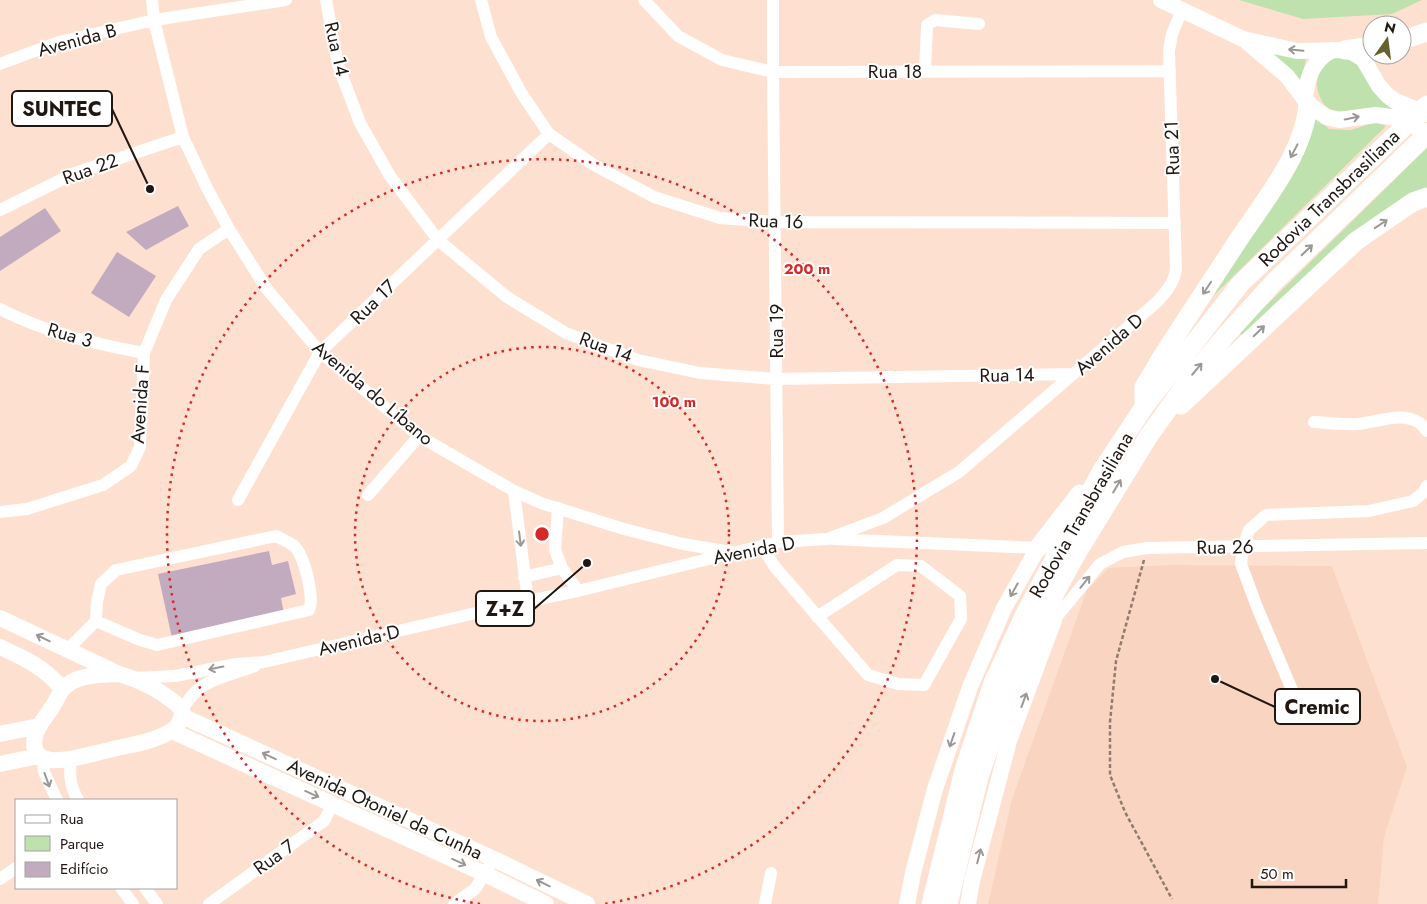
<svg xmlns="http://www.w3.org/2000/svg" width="1427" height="904" font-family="Jost,sans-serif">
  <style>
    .built { fill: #f9d4c0 }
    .green { fill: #bfe1ad }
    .building { fill: #c3abbf }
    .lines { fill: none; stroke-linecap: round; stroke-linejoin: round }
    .path { stroke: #8f7b70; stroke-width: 2.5; stroke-dasharray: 4 2.5; stroke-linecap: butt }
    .minor { stroke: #fff; stroke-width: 12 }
    .major { stroke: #fff; stroke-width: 16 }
    .highway { stroke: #fff; stroke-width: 19 }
    .oneway { stroke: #9b9794 }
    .ring { fill: none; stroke: #d62828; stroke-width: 2.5; stroke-dasharray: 2.5 5 }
    .labels { text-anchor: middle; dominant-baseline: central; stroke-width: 4; stroke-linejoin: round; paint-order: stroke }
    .street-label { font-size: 19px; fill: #211711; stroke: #fff }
    .centre { fill: #d62828; stroke: #fff; stroke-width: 2.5 }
    .ring-label { font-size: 15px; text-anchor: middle; font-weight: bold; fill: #d62828; stroke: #fff; stroke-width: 4; stroke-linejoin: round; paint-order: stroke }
    .leader { fill: none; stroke: #211711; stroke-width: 2 }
    .callout-dot { fill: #211711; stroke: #fff; stroke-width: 2 }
    .callout { fill: #fff; stroke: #211711; stroke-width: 2 }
    .callout-label { font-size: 20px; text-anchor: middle; font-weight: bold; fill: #211711 }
  </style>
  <rect width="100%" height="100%" fill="#fee0d0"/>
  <path class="built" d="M1169,565L1332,566L1407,767L1384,837L1378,904H988L1012,799L1087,590L1109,568Z"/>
  <path class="green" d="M1239,0H1422L1392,14L1303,19Z
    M1270,53L1306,59L1301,80Z
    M1342,55L1353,58L1399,110L1427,123V126C1411,120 1393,110 1376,108C1359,106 1330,121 1321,99C1317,91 1316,85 1318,77C1321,65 1331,59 1342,55Z
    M1313,114L1329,129L1351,130L1375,122L1386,126L1203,306Z
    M1427,148V191L1245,336L1238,333Z"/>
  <path class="building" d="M178,206L189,226L146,250L126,232Z
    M45,208L61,231L0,271V237Z
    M117,252L156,276L129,317L91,293Z
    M269,551L272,565L288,561L296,594L281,598L284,614L172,638L158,574Z"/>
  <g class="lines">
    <path class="path" d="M1144,560L1116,661L1110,722V775L1125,812L1172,899"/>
    <path class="minor" d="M152,0L154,20L183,137L207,188L229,229L266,288L320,352L419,436L514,491L541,503L624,529L683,544L731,552
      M326,0L338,65L360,123L390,176L438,240L507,297L566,333L638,360L700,373L776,379L1073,374
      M481,0L491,37L522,94L549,134L594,165L654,197L720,218L775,222L1175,223
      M644,0L678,36L722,60L773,72L1170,71
      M773,0V72L778,542
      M0,64L59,42L154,20L286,0
      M925,71L927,25L935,20L979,24
      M0,210L75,173L183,137
      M0,309C47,333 92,343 144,353
      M1314,422C1328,423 1344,425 1358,424C1380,422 1412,407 1427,431
      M514,491L528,601
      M368,495L419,436
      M238,500L320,352L549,134
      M558,508L555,550L562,568L578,591
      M0,512L27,509L103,485L131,466L140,447L144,353L166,300L199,249L229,229
      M833,539L1038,548
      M762,546L775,567L868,675L898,684L924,685L961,619L960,596L921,566L897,565L817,617
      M524,577L562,568
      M1054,620L1100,564L1123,552L1147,548L1427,543
      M67,650L96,621L97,602L101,584L116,570L276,536C281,539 289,542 294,546C304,554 315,599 309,610L157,645L140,640L96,621
      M134,678L175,676L236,664L264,662L528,601L578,591L778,542L827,539L883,518L959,472L1157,302C1166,292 1174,283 1176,269L1169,51L1172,34L1182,10
      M1298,704L1257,607L1241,564L1243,547L1249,530L1266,515L1369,511L1413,501L1424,492L1427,486
      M182,709C187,702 193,693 200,688C214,677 238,673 255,666
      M43,759L44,772L57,800
      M71,759C69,775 70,786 78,800
      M0,879L16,868
      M121,888L133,904
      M145,888L157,904
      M209,904L324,821L333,804
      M454,904L475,889L494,859
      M765,904L771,873"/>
    <path class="major" d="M1161,0L1243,39L1297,51L1345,50L1353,53L1363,59L1379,86L1387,95L1395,101L1427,114
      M1247,42L1287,76L1308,104L1326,117L1339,120L1376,115L1392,117L1427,132
      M1305,99C1307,77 1312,62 1332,50
      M0,618L117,673
      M0,647C24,658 46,668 62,689
      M119,674C143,681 164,692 182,709C182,718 179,727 171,731C152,743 126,745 105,751C86,755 27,776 35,737C37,726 47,716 52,707C56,702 58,695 62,690C74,674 101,675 119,674Z
      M182,716L494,859L587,904
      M172,731L485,874L546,904
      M0,734L39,726
      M0,764L39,756
      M907,904L913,873L935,789L970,687L1004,608L1038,548
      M968,904L972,881L1009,741L1054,620"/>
    <path class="highway" d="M1402,40L1427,32
      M1345,50L1372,46
      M1181,405L1356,241L1413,202L1427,197
      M1144,407V387L1160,360C1186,319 1213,279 1239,239C1266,199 1304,153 1308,104
      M1038,548L1080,494
      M931,904L964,770L993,683L1025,614L1101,472L1144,407L1241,283L1427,105
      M948,904L979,777L1010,687L1041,619L1074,558L1148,437L1191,377L1226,335L1273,283L1427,134"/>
  </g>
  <defs><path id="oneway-shaft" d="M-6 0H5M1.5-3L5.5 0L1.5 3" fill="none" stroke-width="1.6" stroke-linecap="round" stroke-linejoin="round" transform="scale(1.25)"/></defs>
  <g class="oneway">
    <use href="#oneway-shaft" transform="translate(1296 50) rotate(-175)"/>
    <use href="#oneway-shaft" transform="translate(1352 118) rotate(-11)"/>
    <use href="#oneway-shaft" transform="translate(1294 151) rotate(118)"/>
    <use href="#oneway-shaft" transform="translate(1381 224) rotate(-34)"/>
    <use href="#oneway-shaft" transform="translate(1307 250) rotate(-44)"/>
    <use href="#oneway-shaft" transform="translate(1207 288) rotate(123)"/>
    <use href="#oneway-shaft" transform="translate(1259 331) rotate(-44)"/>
    <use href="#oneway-shaft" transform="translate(1197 369) rotate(-50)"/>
    <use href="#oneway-shaft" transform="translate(1117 486) rotate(-59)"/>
    <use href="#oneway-shaft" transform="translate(520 539) rotate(83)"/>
    <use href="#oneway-shaft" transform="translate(1085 582) rotate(-51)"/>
    <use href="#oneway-shaft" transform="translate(1014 590) rotate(119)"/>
    <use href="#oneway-shaft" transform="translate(43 638) rotate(-154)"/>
    <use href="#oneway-shaft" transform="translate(216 668) rotate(169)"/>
    <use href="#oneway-shaft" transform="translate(1024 700) rotate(-70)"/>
    <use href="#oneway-shaft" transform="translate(952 740) rotate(109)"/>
    <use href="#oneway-shaft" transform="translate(269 756) rotate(-155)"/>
    <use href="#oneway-shaft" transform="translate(47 780) rotate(70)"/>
    <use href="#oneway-shaft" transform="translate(312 794) rotate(24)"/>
    <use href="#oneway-shaft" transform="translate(979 856) rotate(-76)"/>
    <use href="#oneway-shaft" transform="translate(459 862) rotate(25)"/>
    <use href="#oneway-shaft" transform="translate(543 883) rotate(-154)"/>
  </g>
  <g class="ring">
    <circle cx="542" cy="534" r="187"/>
    <path d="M480 904A375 375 0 1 1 604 904"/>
  </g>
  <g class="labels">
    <g class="street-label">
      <text transform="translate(77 40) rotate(-15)">Avenida B</text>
      <text transform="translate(337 49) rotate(77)">Rua 14</text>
      <text x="895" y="71">Rua 18</text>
      <text transform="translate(1172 148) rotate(-92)">Rua 21</text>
      <text transform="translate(90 169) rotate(-20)">Rua 22</text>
      <text transform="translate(1329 198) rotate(-44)">Rodovia Transbrasiliana</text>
      <text transform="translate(776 221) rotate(2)">Rua 16</text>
      <text transform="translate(373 302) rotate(-44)">Rua 17</text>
      <text transform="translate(776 331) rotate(-90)">Rua 19</text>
      <text transform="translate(70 335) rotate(16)">Rua 3</text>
      <text transform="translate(1109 344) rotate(-41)">Avenida D</text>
      <text transform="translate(606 347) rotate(20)">Rua 14</text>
      <text transform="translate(1007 375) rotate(-1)">Rua 14</text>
      <text transform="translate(373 393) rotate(40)">Avenida do Líbano</text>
      <text transform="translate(140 404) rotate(-86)">Avenida F</text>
      <text transform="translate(1081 515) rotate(-60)">Rodovia Transbrasiliana</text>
      <text transform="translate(1225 547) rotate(-1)">Rua 26</text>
      <text transform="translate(754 550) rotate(-11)">Avenida D</text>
      <text transform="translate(359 640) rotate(-13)">Avenida D</text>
      <text transform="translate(385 809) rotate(25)">Avenida Otoniel da Cunha</text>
      <text transform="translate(274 857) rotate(-36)">Rua 7</text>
    </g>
  </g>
  <circle cx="542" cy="534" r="8" class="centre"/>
  <g class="ring-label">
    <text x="807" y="274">200 m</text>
    <text x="674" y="407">100 m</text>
  </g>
  <path class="leader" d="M150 189L112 109M587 563L534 609M1215 679L1275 707"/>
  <g class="callout-dot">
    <circle cx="150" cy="189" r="5"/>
    <circle cx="587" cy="563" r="5"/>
    <circle cx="1215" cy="679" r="5"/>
  </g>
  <g class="callout">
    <rect x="12" y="91" width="100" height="35" rx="5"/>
    <rect x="476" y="591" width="58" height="35" rx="5"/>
    <rect x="1275" y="689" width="85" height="35" rx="5"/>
  </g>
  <g class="callout-label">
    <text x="62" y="116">SUNTEC</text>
    <text x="505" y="616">Z+Z</text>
    <text x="1317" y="714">Cremic</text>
  </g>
  <rect x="15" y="799" width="162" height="90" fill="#ffffff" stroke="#a6a2a0"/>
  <rect x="25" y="815" width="25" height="8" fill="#ffffff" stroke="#a6a2a0"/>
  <text x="60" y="824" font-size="15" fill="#211711">Rua</text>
  <rect x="25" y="836" width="25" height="15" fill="#bfe1ad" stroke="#a6a2a0"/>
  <text x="60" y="849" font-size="15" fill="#211711">Parque</text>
  <rect x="25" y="862" width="25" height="15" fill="#c3abbf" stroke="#a6a2a0"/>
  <text x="60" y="874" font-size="15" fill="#211711">Edifício</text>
  <g transform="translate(1387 40) rotate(14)"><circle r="24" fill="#ffffff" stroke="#a6a2a0"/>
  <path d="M0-4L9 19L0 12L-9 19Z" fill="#66622e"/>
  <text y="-8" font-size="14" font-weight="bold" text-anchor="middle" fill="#211711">N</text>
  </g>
  <path d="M1252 879v8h94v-8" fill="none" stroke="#211711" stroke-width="2.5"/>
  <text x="1260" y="879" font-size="15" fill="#211711" stroke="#ffffff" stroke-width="4" paint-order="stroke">50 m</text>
</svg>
